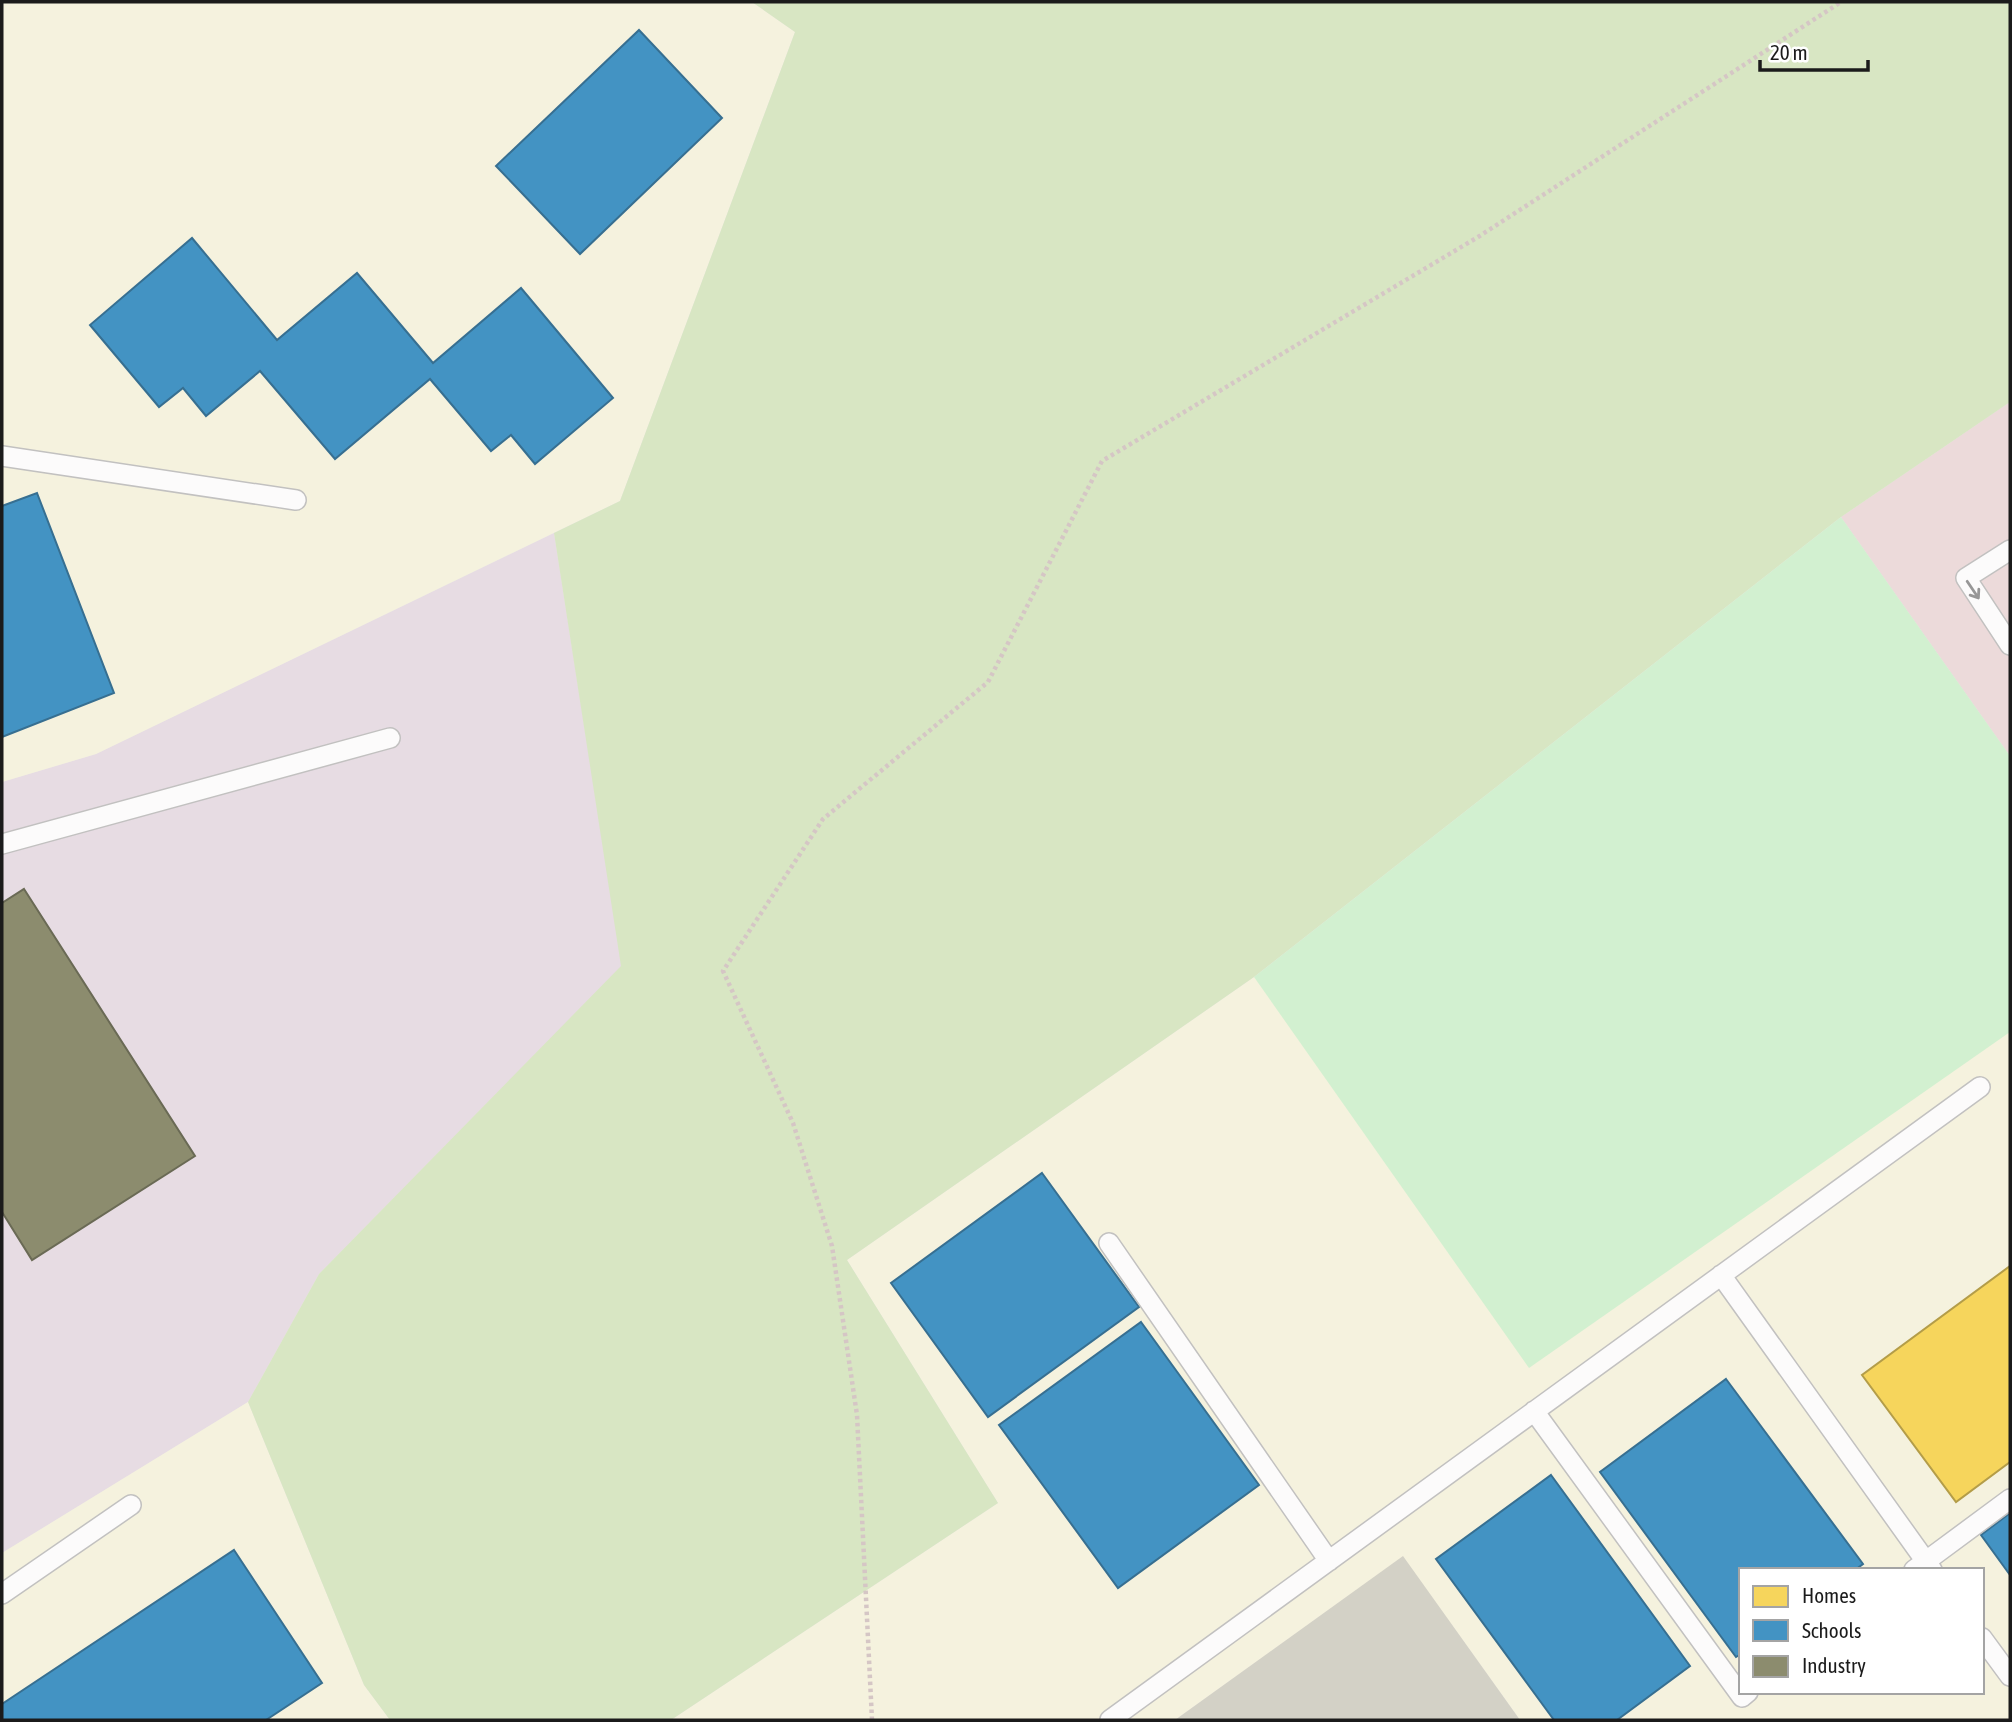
<svg xmlns="http://www.w3.org/2000/svg" width="2012" height="1722" font-family="'Asap Condensed',sans-serif">
  <style>
    .commercial { fill: #ecdada }
    .industrial { fill: #e7dce3 }
    .education { fill: #f5f2de; fill-rule: evenodd }
    .construction { fill: #d3d1c6 }
    .grass { fill: #d8e6c3 }
    .park { fill: #d2f0d0 }
    .homes { fill: #f6d55c; stroke: #b49d48; stroke-width: 2 }
    .schools { fill: #4393c3; stroke: #376f91; stroke-width: 2 }
    .industry { fill: #8c8c6e; stroke: #6a6a55; stroke-width: 2 }
    .lines { fill: none; stroke-linecap: round; stroke-linejoin: round }
    .lane-casing { stroke: #c2c1c0; stroke-width: 22 }
    .path { stroke: #d5c6c5; stroke-width: 4.5; stroke-dasharray: 3.5 3.5; stroke-linecap: butt }
    .lane { stroke: #fcfbfb; stroke-width: 19 }
    .oneway { stroke: #979696 }
  </style>
  <rect width="100%" height="100%" fill="#eae7e4"/>
  <path class="commercial" d="M2010,402V756L1841,517Z"/>
  <path class="industrial" d="M554,533L622,966L319,1274L248,1402L2,1553V782L96,754Z"/>
  <path class="education" d="M2,2H752L795,32L620,501L96,754L2,782Z
    M2010,756V1720H1520L1403,1557L1175,1720H671L998,1503L847,1260L1254,977ZM1741,1570H1982V1692H1741Z
    M248,1402L364,1685L390,1720H2V1553Z"/>
  <path class="construction" d="M1403,1556L1520,1720H1175Z"/>
  <path class="grass" d="M752,2H2010V402L1841,517L1254,977L847,1260L998,1503L671,1720H390L364,1685L248,1402L319,1274L621,966L554,533L620,501L795,32Z"/>
  <path class="park" d="M1841,517L2010,756V1032L1529,1368L1254,977Z"/>
  <path class="homes" d="M2010,1266V1462L1956,1502L1862,1375Z"/>
  <path class="schools" d="M639,30L722,118L580,254L496,166Z
    M192,238L277,340L357,273L433,363L521,288L613,398L535,464L511,435L491,451L430,379L335,459L260,371L206,416L183,388L159,407L90,325Z
    M37,493L114,693L2,737V506Z
    M1042,1173L1139,1307L988,1417L891,1283Z
    M1141,1322L1259,1485L1118,1588L999,1425Z
    M1726,1379L1863,1564L1855,1570H1741V1654L1736,1657L1600,1472Z
    M1551,1475L1690,1666L1617,1720H1554L1436,1559Z
    M2010,1513V1575L1981,1535Z
    M234,1550L322,1683L266,1720H2V1704Z"/>
  <path class="industry" d="M24,889L195,1156L32,1260L2,1212V903Z"/>
  <g class="lines">
    <defs>
      <path id="lane" d="M2,456L296,500
        M2010,550L1966,578L2010,645
        M2,844L390,738
        M1109,1243L1329,1561
        M1721,1275L1932,1570
        M1534,1411L1742,1697L1748,1692
        M1914,1570L2010,1499
        M2,1594L131,1505
        M1982,1638L2010,1676
        M1110,1720L1980,1087"/>
    </defs>
    <use href="#lane" class="lane-casing"/>
    <path class="path" d="M872,1720L857,1415L832,1246L793,1123L723,971L823,819L988,682L1102,461L1478,237L1841,2"/>
    <use href="#lane" class="lane"/>
  </g>
  <defs><path id="oneway-shaft" d="M-6 0H5M1.5-3L5.5 0L1.5 3" fill="none" stroke-width="1.6" stroke-linecap="round" stroke-linejoin="round" transform="scale(1.75)"/></defs>
  <use class="oneway" href="#oneway-shaft" transform="translate(1973 590) rotate(56)"/>
  <rect width="2012" height="1722" fill="none" stroke="#1b1b1b" stroke-width="7"/>
  <rect x="1739" y="1568" width="245" height="126" fill="#ffffff" stroke="#a4a4a4" stroke-width="2"/>
  <rect x="1753" y="1586" width="35" height="21" fill="#f6d55c" stroke="#a4a4a4" stroke-width="2"/>
  <text x="1802" y="1603" font-size="21" fill="#1b1b1b">Homes</text>
  <rect x="1753" y="1620" width="35" height="21" fill="#4393c3" stroke="#a4a4a4" stroke-width="2"/>
  <text x="1802" y="1638" font-size="21" fill="#1b1b1b">Schools</text>
  <rect x="1753" y="1656" width="35" height="21" fill="#8c8c6e" stroke="#a4a4a4" stroke-width="2"/>
  <text x="1802" y="1673" font-size="21" fill="#1b1b1b">Industry</text>
  <path d="M1760 60v10h108v-10" fill="none" stroke="#1b1b1b" stroke-width="3.5"/>
  <text x="1770" y="60" font-size="21" fill="#1b1b1b" stroke="#ffffff" stroke-width="5" paint-order="stroke">20 m</text>
</svg>
